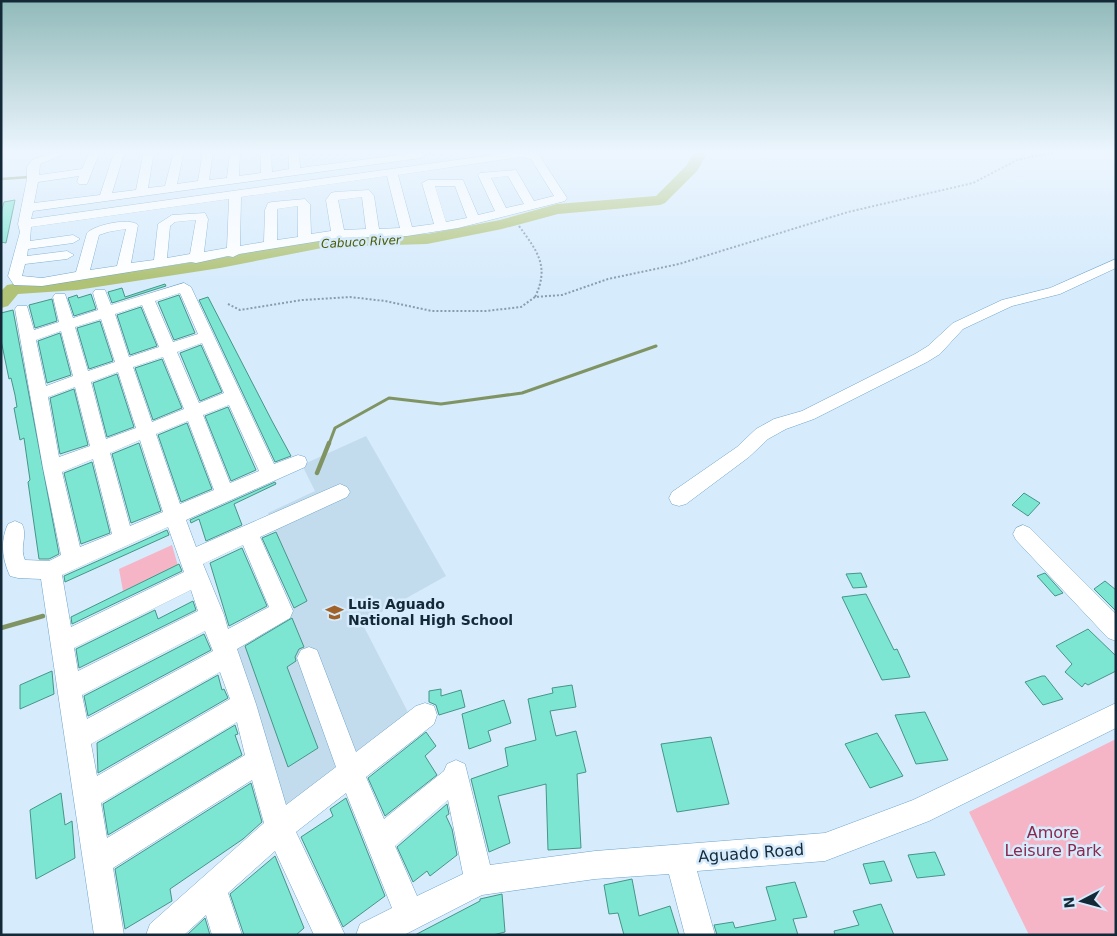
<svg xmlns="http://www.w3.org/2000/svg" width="1117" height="936" font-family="'DejaVu Sans',sans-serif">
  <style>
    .built { fill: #c3dced }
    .green { fill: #f6b4c7 }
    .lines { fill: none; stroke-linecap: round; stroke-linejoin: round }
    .stream-far2 { stroke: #809463; stroke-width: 2.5 }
    .stream-far1 { stroke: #809463; stroke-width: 3 }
    .stream { stroke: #809463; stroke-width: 4.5 }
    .river { fill: #afc275; fill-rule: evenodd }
    .building { fill: #7ce6d3; stroke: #469587 }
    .minor-casing { stroke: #6ea4ca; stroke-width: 1 }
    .path { stroke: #889dae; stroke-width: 2; stroke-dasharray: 2 2; stroke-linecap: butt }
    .minor { fill: #fff; fill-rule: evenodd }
    .labels { text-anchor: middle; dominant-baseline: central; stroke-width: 5; stroke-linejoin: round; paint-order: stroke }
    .far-water-label { font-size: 12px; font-style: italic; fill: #4c5b00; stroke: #d6ebfc }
    .poi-label { font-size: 14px; font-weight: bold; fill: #132938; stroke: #d6ebfc; text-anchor: start }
    .near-park-label { font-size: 16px; fill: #89294f; stroke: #d6ebfc }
    .near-street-label { font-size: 16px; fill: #132938; stroke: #d6ebfc }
  </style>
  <rect width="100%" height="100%" fill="#d6ebfc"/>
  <path class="built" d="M366,436L446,576L362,623L411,718L286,808L233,641L307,601L268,513L315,491L302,465Z"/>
  <path class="green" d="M172,545L178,566L123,591L119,569Z
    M1116,739V935H1029L969,812Z"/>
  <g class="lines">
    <path class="stream-far2" d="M1,179L29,177"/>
    <path class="stream-far1" d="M329,444L335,428L389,398L441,404L522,393L656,346"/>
    <path class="stream" d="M317,473L329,443
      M1,628L43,616"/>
    <path class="river" d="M695,151H709L697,171L665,203L660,205L558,214L502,229L427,244L327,247L220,268L77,290L18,294L8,306L1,308V291L7,285L13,284L77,280L220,258L327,237L427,234L500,220L557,204L656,196L686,166Z"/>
  </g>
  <path class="building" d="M15,200L6,243L1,242V213L4,202Z
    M165,284L166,286L112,303L108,292L122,288L125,297Z
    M91,294L96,309L74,316L68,298L77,295L78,298Z
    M179,295L195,333L174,340L158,302Z
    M208,297L272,421L291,456L275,462L199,300Z
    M52,299L57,321L35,328L29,305Z
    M141,307L157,346L130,355L117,315Z
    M13,310L59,554L49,559H39L28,482L30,480L24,438L20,440L14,408L17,407L15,395L11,378L9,379L1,340V313Z
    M100,321L113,361L89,369L77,328Z
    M60,333L71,375L47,383L38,341Z
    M201,345L222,392L200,401L180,353Z
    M162,359L182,408L153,420L135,368Z
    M117,374L134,427L107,437L93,383Z
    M74,389L88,445L60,454L50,398Z
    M228,407L256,470L231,481L205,416Z
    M187,423L212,489L181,502L158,435Z
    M139,443L161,511L131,523L112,454Z
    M92,462L110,533L81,544L64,473Z
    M275,482L276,484L234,504L242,525L206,541L199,519L191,523L190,520Z
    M1024,493L1040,503L1028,516L1012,505Z
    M167,530L169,535L65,582L64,576Z
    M276,532L307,601L294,608L262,538Z
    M242,548L267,606L229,626L210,563Z
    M179,564L182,571L72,624L71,617Z
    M861,573L867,587L853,588L846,574Z
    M1045,573L1063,593L1055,596L1037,576Z
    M1105,581L1116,590V611L1094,589Z
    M866,594L894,650L897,649L910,677L882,680L842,597Z
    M193,601L196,610L79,668L76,649L155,610L158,619Z
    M292,618L304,647L299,649L295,657L296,661L287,667L318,748L288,767L245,646Z
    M1088,629L1116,656V671L1088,685L1085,683L1082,687L1065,672L1072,664L1056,646Z
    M204,634L211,650L88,716L84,696Z
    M52,671L54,694L20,709V685Z
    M218,675L222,690L224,689L228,698L98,773L97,743Z
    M1042,676H1045L1063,699L1043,705L1025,682Z
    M572,685L576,707L550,711L556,736L576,731L586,772L577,774L581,848L548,850L546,784L498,796L510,843L489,852L471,779L508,766L505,748L536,740L528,699L553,693L552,688Z
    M441,689V696L461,690L465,707L439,715L436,705L429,702V691Z
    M504,700L511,723L488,731L491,741L469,749L462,714Z
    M925,712L948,760L916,764L895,715Z
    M235,725L238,734L235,735L242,755L108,835L103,804Z
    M426,732L436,746L425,756L437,775L385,816L368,778Z
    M877,733L903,776L870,788L845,744Z
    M711,737L729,804L677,812L661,744Z
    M251,783L262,822L243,839L170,889L172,901L125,929L115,869Z
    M61,793L65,825L72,821L75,858L36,879L30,810Z
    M346,798L385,896L343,927L301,837L333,816L330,809Z
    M447,804L449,814L446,816L452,829L457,855L430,876L427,871L413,882L397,847Z
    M935,852L945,875L917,878L908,855Z
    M275,856L304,928L296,935H244L230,894Z
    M884,861L892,881L870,884L863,864Z
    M632,879L639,916L670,906L679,935H624L618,913L609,914L604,885Z
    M795,882L807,917L793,919L798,935H717L714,925L733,922L735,928L776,920L766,887Z
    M502,894L505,932L493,935H415L480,901V899Z
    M881,904L894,935H835L834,931L859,925L853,911Z
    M205,918L210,935H187Z"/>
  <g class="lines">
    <defs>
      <path id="minor" d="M57,151H71L40,164L39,175L82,169L90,151H100L87,184H79L77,182L79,176L38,182L34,203L100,195L113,156L118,151H130L123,157L112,193L136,190L144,151H154L148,188L165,186L174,151H184L177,184L198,181L203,151H213L209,180L227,178L230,151H240L239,176L261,173V151H271L272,172L289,169V151H299L300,168L421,152L426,155L421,158L33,211L31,219L521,151H531L539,155L567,198L565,201L458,228L407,236L338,238L239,254L233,257L228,256L196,263L191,262L42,286L14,285L8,276L20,232L18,224L27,179V167L32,160ZM521,157L531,159L554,196L534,201L516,170L480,173L478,175L495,211L478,215L463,180H428L422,183L434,224L412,227L398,175ZM387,176L400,228L379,229L374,196L369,190L335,192L331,193L326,200L331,231L311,234L310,204L305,199L272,202L268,203L265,210L264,242L240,246L241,197ZM508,176L524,204L506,208L491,178ZM435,186H455L467,218L446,222ZM362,197L366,229L344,230L338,200ZM229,199L227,248L204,252L208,219L205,213L172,215L158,224L154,260L131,263L138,225C130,217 94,225 87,233L76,272L42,278L22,276L25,264L67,259L74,255L67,251L27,256L28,249L73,243L80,239L73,235L30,241L31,227ZM298,206V237L277,240V209ZM196,220L190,254L167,258L170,226L175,222ZM126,229L117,266L90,270L99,235L108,232Z
        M1116,259V268L1060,294L1012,306L963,329L940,354L927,362L814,419L786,429L768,439L749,457L686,504L679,506L672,504L669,498L672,492L737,447L756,429L774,419L802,411L915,354L928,346L953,323L1002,300L1050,288Z
        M184,283L191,287L274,464L298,455L305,457L307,462L305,467L186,520L196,547L333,487L340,484L347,487L350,492L347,497L260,537L293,611L290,618L237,649L256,704L286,805L336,767L297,658L301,650L309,647L317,650L356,752L416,706L425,703L434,706L437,715L434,724L366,777L384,819L444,771L447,764L456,760L465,764L490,865L595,851L825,833L913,800L1116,703V728L929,821L825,861L697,871L715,935H685L669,874L595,879L482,895L404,935H356L360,924L392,908L346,793L296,832L345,935H314L275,851L228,893L242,935H212L206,915L184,935H146L150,924L264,823L252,780L113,868L124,935H94L41,579L18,578L10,576C2,558 0,542 8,524L15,521L22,524C28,536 19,548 25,560L49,561L61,555L43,468L15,309L17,306H27L34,330L59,322L53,297L55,294H65L73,318L98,310L93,293L95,290H105L111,305ZM180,293L198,334L173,342L155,301ZM142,305L159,347L129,357L115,314ZM101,319L115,362L88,371L75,327ZM61,331L73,376L46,386L36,340ZM202,343L224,393L199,403L177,352ZM163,357L184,409L152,422L133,367ZM118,372L136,428L106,439L91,382ZM75,387L90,446L59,457L48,397ZM229,405L259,471L230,483L203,415ZM188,421L214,490L180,504L156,434ZM140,440L163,512L130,526L110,453ZM93,459L112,534L80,547L62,472ZM168,527L184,572L71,627L62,575ZM243,545L269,607L228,629L224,615L203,564ZM191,590L198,611L78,671L74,648ZM205,631L213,651L87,719L82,695ZM220,672L230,699L97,776L91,744ZM237,722L245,755L107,838L101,803ZM448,800L463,874L417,896L395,846Z
        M1023,525L1030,528L1116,614V641L1108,638L1016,540L1013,534L1016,528Z"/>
    </defs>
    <use href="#minor" class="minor-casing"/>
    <path class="path" d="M519,226C537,251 550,266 535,297
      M228,304L240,310L302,300L350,297L385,301L432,311H486L521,307L535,297L562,295L608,279L679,264L848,212L973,183L1017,160L1060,151"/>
    <use href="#minor" class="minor"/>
  </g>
  <linearGradient id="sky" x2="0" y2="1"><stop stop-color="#91baba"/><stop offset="0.54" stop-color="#edf6fe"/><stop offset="1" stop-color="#edf6fe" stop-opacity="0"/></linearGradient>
  <rect width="1117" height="282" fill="url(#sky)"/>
  <defs>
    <symbol id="school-bare" viewBox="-9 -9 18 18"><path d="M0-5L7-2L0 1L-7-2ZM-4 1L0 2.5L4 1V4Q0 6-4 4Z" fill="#a06228" stroke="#d6ebfc" stroke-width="2.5" paint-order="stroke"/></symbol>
  </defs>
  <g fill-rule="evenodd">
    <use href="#school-bare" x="322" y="600" width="25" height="25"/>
  </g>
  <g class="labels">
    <g class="far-water-label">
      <text transform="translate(361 242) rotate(-3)">Cabuco River</text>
    </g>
    <g class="poi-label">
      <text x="348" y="604">Luis Aguado<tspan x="348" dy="16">National High School</tspan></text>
    </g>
    <g class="near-park-label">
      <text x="1053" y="832">Amore<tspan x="1053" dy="18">Leisure Park</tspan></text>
    </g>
    <g class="near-street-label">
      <text transform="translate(751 853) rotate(-4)">Aguado Road</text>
    </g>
  </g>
  <rect width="1117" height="936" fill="none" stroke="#132938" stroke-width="5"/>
  <g transform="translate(1082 901) rotate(264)" stroke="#d6ebfc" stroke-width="4" paint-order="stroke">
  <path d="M0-4L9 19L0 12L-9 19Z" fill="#132938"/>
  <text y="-8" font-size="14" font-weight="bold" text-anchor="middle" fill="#132938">N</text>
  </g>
</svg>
